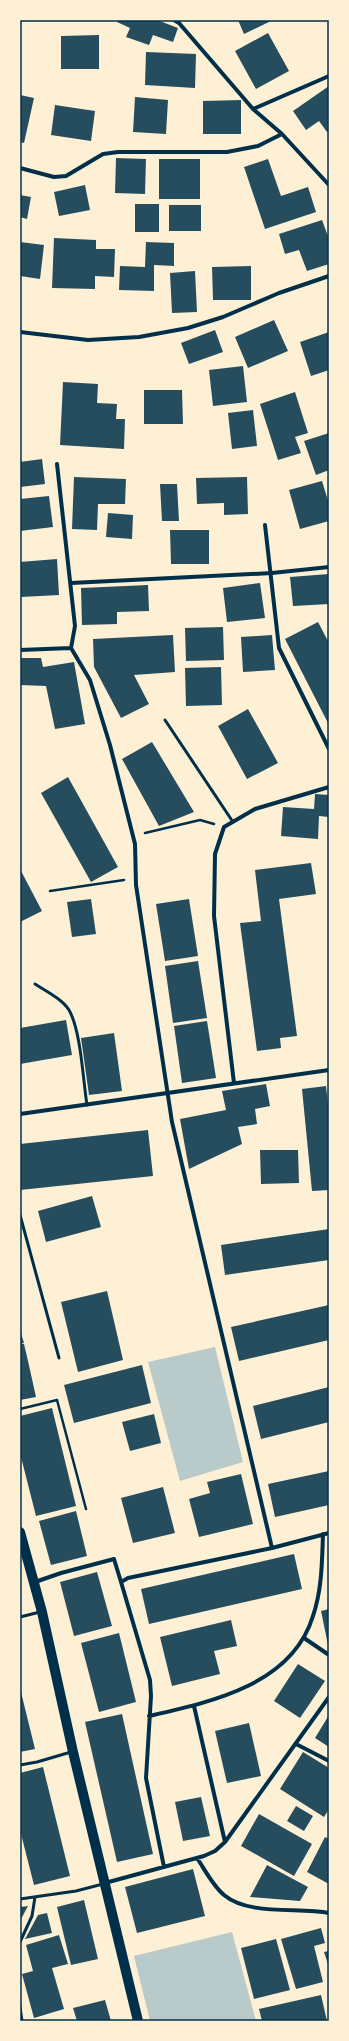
<svg xmlns="http://www.w3.org/2000/svg" width="349" height="2041" font-family="Manrope,sans-serif">
  <style>
    .green { fill: #b9caca }
    .building { fill: #264d5e }
    .lines { fill: none; stroke-linecap: round; stroke-linejoin: round }
    .path { stroke: #003049; stroke-width: 2.5 }
    .service { stroke: #003049; stroke-width: 3 }
    .minor { stroke: #003049; stroke-width: 4 }
    .primary { stroke: #003049; stroke-width: 10 }
    .neatline { fill: none; stroke: #003049; stroke-width: 1.5 }
  </style>
  <rect width="100%" height="100%" fill="#fdf0d5"/>
  <path class="green" d="M215,1347L243,1462L180,1481L148,1362Z
    M232,1932L256,2021H150L134,1956Z"/>
  <path class="building" d="M118,20H157L178,28L173,42L153,35L149,45L126,37L130,28L117,22Z
    M238,20H273L244,34Z
    M268,33L289,71L256,89L235,51Z
    M99,35V69H61V36Z
    M146,52L196,54L195,88L145,85Z
    M329,86V130L327,132L319,121L306,130L293,111Z
    M20,95L34,98L24,143L20,142Z
    M135,97L168,100L166,134L133,132Z
    M241,100V134H203V101Z
    M55,105L95,111L91,141L51,135Z
    M116,158L146,159L145,194L115,193Z
    M159,159H200V199H159Z
    M268,159L281,196L308,187L316,212L265,229L244,167Z
    M85,185L90,210L59,216L54,192Z
    M20,195L31,197L27,219L20,217Z
    M135,204H159V232H135Z
    M169,205H201V231H169Z
    M322,220L329,239V264L307,271L299,250L285,254L279,234Z
    M54,238L96,240V249H115L114,277L95,276V289L52,288Z
    M20,242L44,245L40,279L20,276Z
    M146,242L174,243V266L154,265V291L119,290L120,266L145,267Z
    M251,266V300H213L212,267Z
    M195,271L197,312L172,313L170,273Z
    M274,320L288,351L248,368L235,337Z
    M215,330L223,352L189,364L181,343Z
    M329,332V370L311,376L300,342Z
    M243,366L247,402L213,406L209,370Z
    M63,382L98,384L97,403L117,404L116,419H125L124,449L60,445Z
    M144,390H182L183,424H144Z
    M295,392L308,433L295,437L301,453L278,460L260,404Z
    M253,410L257,446L232,449L228,413Z
    M329,433V470L316,475L304,441Z
    M42,459L45,484L20,487V462Z
    M74,477L126,479L125,504H98L97,530L72,529Z
    M247,477L248,514L224,515V503L197,504L196,478Z
    M322,481L329,504V521L300,529L289,490Z
    M160,484H177L179,521H162Z
    M49,496L53,527L20,531V499Z
    M108,513L133,515L132,539L106,537Z
    M170,530H209V564H171Z
    M57,559L59,595L21,597L20,562Z
    M329,574V604L293,606L290,577Z
    M260,583L265,618L227,622L223,588Z
    M148,585L149,611L117,612V624L82,625L81,588Z
    M318,622L329,643V725L285,639Z
    M223,627L224,660L186,661L185,628Z
    M173,635L175,672L134,675L149,704L121,718L94,667L93,639Z
    M272,635L275,670L243,672L241,637Z
    M20,658H41L43,667L74,662L85,724L55,729L46,686L20,685Z
    M221,667L222,705L186,706L185,668Z
    M248,709L278,763L247,779L218,726Z
    M152,742L194,812L159,826L122,759Z
    M68,777L118,867L91,882L41,793Z
    M315,794L329,795V817L319,816L318,839L281,836L283,807L314,809Z
    M311,863L316,894L279,899L297,1036L280,1038L281,1048L257,1051L240,923L261,921L255,870Z
    M20,869L42,911L20,922Z
    M91,899L96,934L72,937L67,902Z
    M189,899L198,956L165,961L156,904Z
    M198,961L207,1018L173,1023L165,966Z
    M66,1020L72,1055L20,1064V1028Z
    M207,1021L216,1078L182,1083L174,1026Z
    M114,1033L122,1091L89,1095L81,1038Z
    M266,1084L270,1106L255,1109L257,1124L238,1127L242,1144L189,1169L180,1119L226,1110L222,1091Z
    M326,1086L329,1114V1190L312,1191L302,1089Z
    M148,1130L153,1176L20,1190V1144Z
    M260,1150H298L299,1183L261,1184Z
    M92,1196L101,1227L46,1242L38,1211Z
    M329,1229V1260L225,1275L221,1245Z
    M107,1291L123,1360L78,1372L61,1302Z
    M329,1305V1340L239,1361L231,1327Z
    M20,1330L24,1343L20,1344Z
    M20,1344H24L28,1361L20,1363Z
    M28,1361L36,1397L20,1400V1363Z
    M142,1365L151,1403L74,1423L64,1385Z
    M329,1387V1422L261,1439L253,1406Z
    M52,1408L76,1506L36,1516L20,1453V1416Z
    M154,1414L161,1443L130,1451L122,1422Z
    M329,1471V1505L275,1517L268,1484Z
    M241,1474L253,1524L199,1537L189,1499L210,1493L207,1482Z
    M163,1487L175,1533L133,1543L121,1498Z
    M76,1511L87,1556L51,1565L39,1521Z
    M294,1554L302,1589L149,1624L141,1589Z
    M97,1572L112,1626L74,1636L60,1582Z
    M329,1609V1645H328L321,1611Z
    M231,1620L237,1646L214,1651L220,1674L172,1686L160,1637Z
    M119,1633L136,1702L99,1712L81,1643Z
    M298,1664L325,1681L300,1718L274,1701Z
    M20,1688L35,1749L20,1752Z
    M122,1714L153,1854L117,1862L85,1722Z
    M329,1715V1747L315,1738Z
    M249,1723L261,1776L227,1783L215,1731Z
    M303,1752L329,1768V1809L324,1817L280,1789Z
    M43,1767L70,1876L34,1885L20,1830V1773Z
    M201,1797L210,1836L183,1841L175,1802Z
    M296,1806L313,1816L304,1831L287,1821Z
    M259,1814L312,1844L294,1876L241,1846Z
    M325,1837L329,1839V1884L307,1872Z
    M267,1865L308,1887L300,1901L250,1897Z
    M193,1869L205,1916L137,1933L125,1887Z
    M84,1900L98,1959L71,1965L57,1907Z
    M28,1906L20,1921V1907Z
    M47,1913L52,1933L25,1939L38,1915Z
    M321,1928L325,1943L314,1946L323,1982L296,1989L281,1939Z
    M59,1935L68,1964L52,1968L64,2009L34,2018L22,1974L33,1971L26,1945Z
    M276,1939L290,1990L254,1999L241,1948Z
    M329,1951V1967L324,1952Z
    M321,1995L327,2021H262L259,2009Z
    M105,2000L111,2021H77L73,2008Z"/>
  <g class="lines">
    <path class="path" d="M145,833L200,820L214,824
      M50,891L124,880
      M20,1409L57,1400L86,1509"/>
    <path class="service" d="M165,720L233,822
      M35,984C46,991 62,999 69,1010C81,1031 83,1080 87,1105
      M20,1215L59,1358
      M20,1617L40,1612
      M20,1765L37,1762L71,1752
      M20,1899L76,1891L103,1884
      M20,1942L32,1916L35,1897
      M20,2007L22,2021"/>
    <path class="minor" d="M174,20L179,23L253,109L282,134L329,185
      M253,109L329,76
      M20,168L54,177L66,176L103,154L118,152H227L258,146L282,134
      M20,332L88,340L139,337L188,328L223,317L279,293L329,276
      M265,525L279,648L329,749
      M71,583L272,573L329,567
      M71,648L90,680L110,745L135,844L136,885L172,1122L272,1548
      M20,650L71,648L75,626L57,464
      M234,1083L214,916L215,854L224,827L255,809L329,787
      M20,1114L329,1070
      M35,1582L61,1573L114,1559L121,1582L128,1578L272,1548L329,1533
      M121,1582L150,1680L151,1696L146,1778L164,1867
      M304,1638L329,1655
      M194,1706L225,1842
      M149,1716C211,1702 292,1685 313,1616C322,1589 322,1562 323,1534
      M296,1744L329,1761
      M197,1858C205,1870 213,1886 224,1895C249,1916 298,1907 329,1913
      M105,1883L204,1856L215,1851L225,1842L329,1697"/>
    <path class="primary" d="M20,1532L42,1612L73,1752L138,2021"/>
  </g>
  <rect width="349" height="2041" fill="none" stroke="#fdf0d5" stroke-width="42"/>
  <rect x="21" y="21" width="307" height="1999" class="neatline"/>
</svg>
